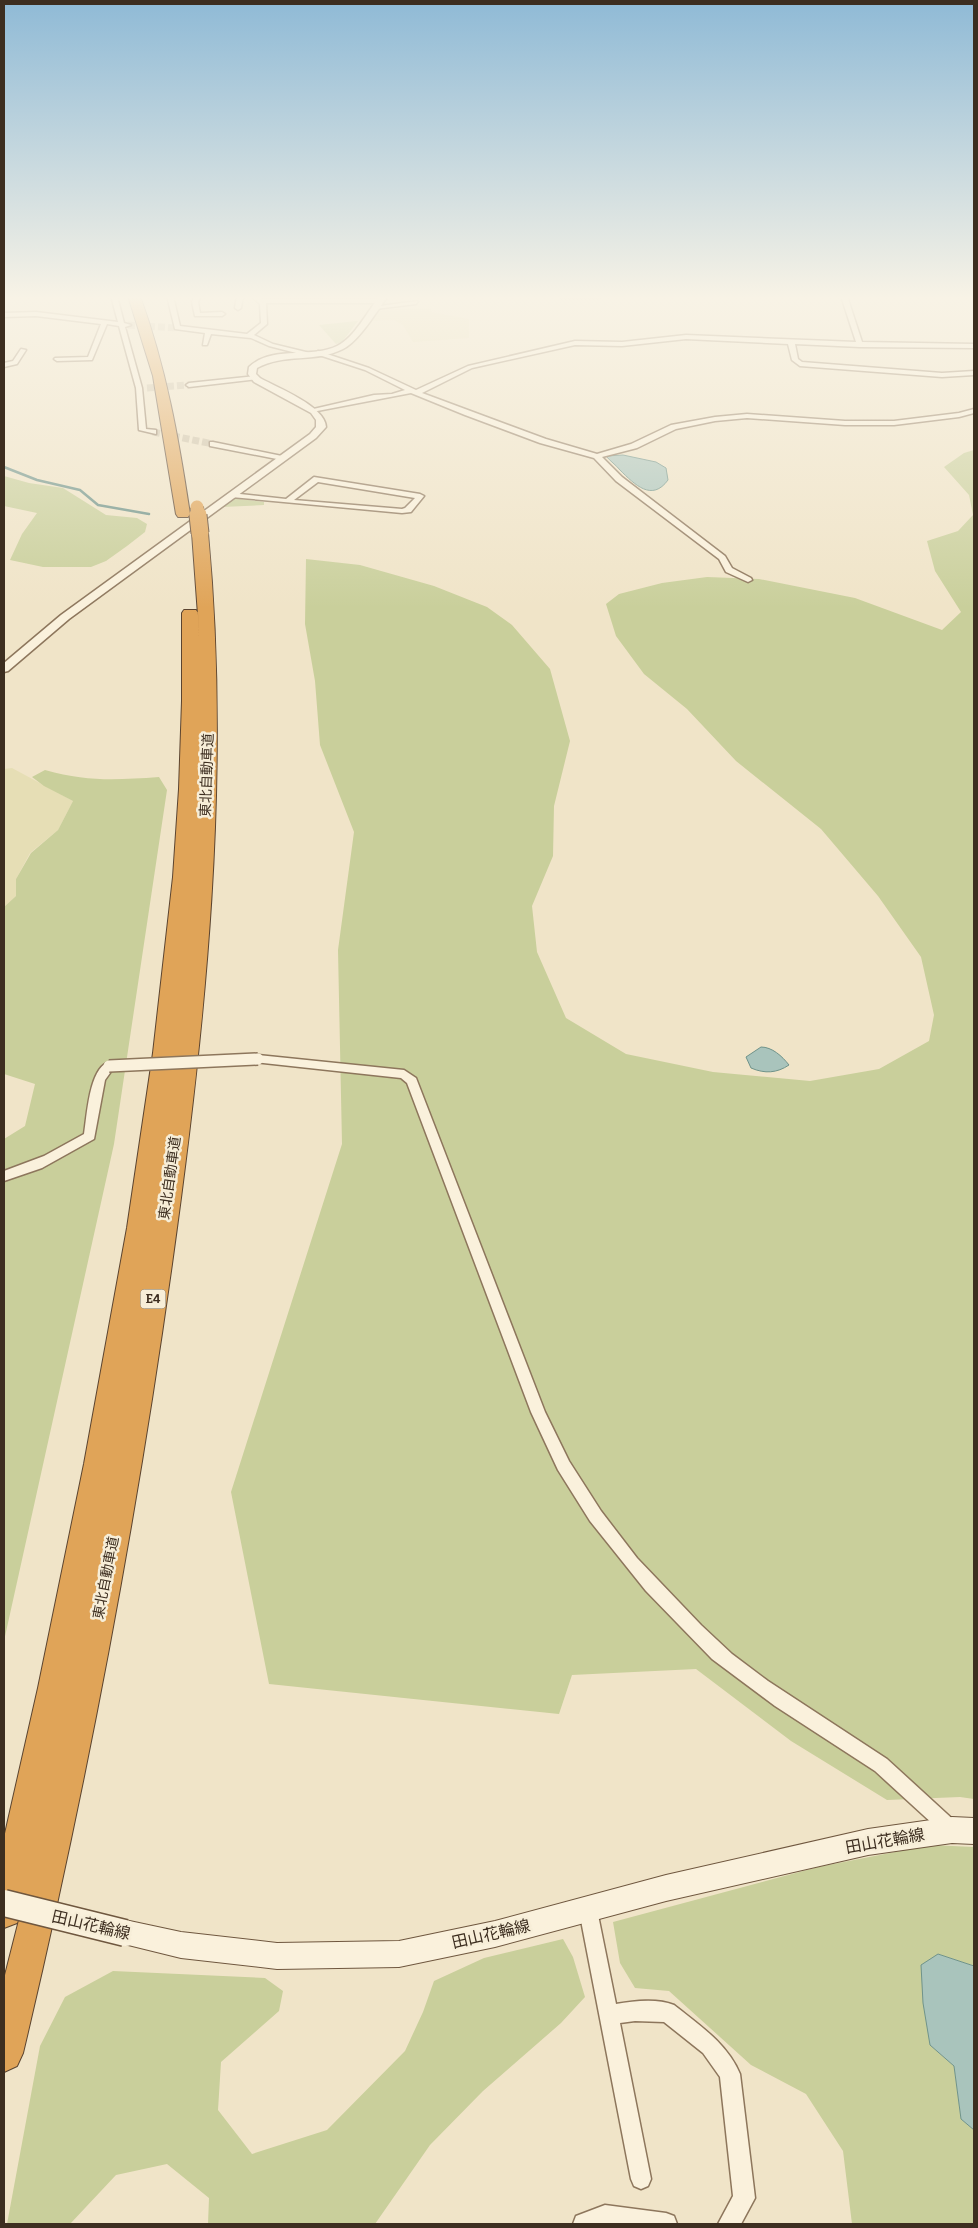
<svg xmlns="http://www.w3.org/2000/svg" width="978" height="2228" font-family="Bitter,'Noto Sans JP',serif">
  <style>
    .farmland { fill: #e6deb5 }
    .green { fill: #c9cf9b }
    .water { fill: #a9c4bc; stroke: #6f938a }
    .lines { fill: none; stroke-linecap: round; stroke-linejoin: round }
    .stream { stroke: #6f938a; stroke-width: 2.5 }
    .minor-tunnel { stroke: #ccc0a6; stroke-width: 7; stroke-dasharray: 7 3; stroke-linecap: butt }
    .minor-casing { stroke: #8d765c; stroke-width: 3 }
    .tertiary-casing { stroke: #8d765c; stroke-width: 3 }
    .secondary-casing { stroke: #6f573f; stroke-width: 2 }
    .motorway-casing { stroke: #5b4430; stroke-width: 2 }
    .minor { fill: #faf1dc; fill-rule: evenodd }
    .tertiary { fill: #faf1dc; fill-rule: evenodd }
    .secondary { fill: #faf1dc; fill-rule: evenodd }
    .motorway { fill: #e0a458; fill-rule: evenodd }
    .minor-bridge-casing { stroke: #8d765c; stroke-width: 14; stroke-linecap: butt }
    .secondary-bridge-casing { stroke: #6f573f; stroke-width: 29; stroke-linecap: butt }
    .motorway-bridge-far1-casing { stroke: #5b4430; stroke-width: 14; stroke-linecap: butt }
    .motorway-bridge-casing { stroke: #5b4430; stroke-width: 19; stroke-linecap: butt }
    .minor-bridge { stroke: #faf1dc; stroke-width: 11 }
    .secondary-bridge { stroke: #faf1dc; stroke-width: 26 }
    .motorway-bridge-far1 { stroke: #e0a458; stroke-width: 13 }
    .motorway-bridge { stroke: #e0a458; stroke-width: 17 }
    .labels { text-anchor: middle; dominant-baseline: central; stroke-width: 5; stroke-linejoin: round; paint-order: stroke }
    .shield { fill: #f7eed8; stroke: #756857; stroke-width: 1 }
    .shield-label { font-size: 12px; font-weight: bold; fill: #3d2e20 }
    .street-label { font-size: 14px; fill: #3d2e20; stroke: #f7eed8 }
    .near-street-label { font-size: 16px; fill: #3d2e20; stroke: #f7eed8 }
  </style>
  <rect width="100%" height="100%" fill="#f0e4c8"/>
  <path class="farmland" d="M431,308V312L469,319V338L413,342L403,325L394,320L368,321L376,310Z
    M12,768L73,801L58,830L30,853L16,879V896L4,907V769Z"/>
  <path class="green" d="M357,321H358L342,342L336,344L319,325Z
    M974,450V1799L960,1797L887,1800L791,1741L696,1669L572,1675L559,1714L269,1684L231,1492L342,1144L338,950L354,832L320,745L315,681L305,624L306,559L360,565L434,586L487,607L512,625L550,669L570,741L554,806L553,856L532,906L537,952L566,1018L626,1054L713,1072L810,1081L879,1069L929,1041L934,1015L921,957L878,896L821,829L736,761L687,709L644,674L616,636L606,604L619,594L662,583L707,577L759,579L855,598L942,630L961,612L935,571L927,541L958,531L973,515L969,495L944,467L964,453Z
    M4,476L29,483L63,488L106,515L137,518L147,524L145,532L127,546L106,561L91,567H43L10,560L22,534L37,513L4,506Z
    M232,498L264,502V505L222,507Z
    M45,770C88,782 116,780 159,777L167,790L114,1144L4,1641V1139L25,1126L35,1084L4,1074V907L16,896V879L31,853L58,830L73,801L44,786L32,777Z
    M931,1845L974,1847V1966L938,1954L930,2045L954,2066L961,2119L974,2130V2224H852L843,2151L806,2094L751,2065L669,1991L635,1988L620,1963L613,1922L818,1867Z
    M563,1939L573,1957L585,1997L561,2023L483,2091L430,2145L375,2224H208L209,2198L167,2164L116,2175L70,2224H7L40,2046L65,1997L113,1971L265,1978L283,1991L279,2011L221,2062L218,2110L252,2154L327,2130L405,2051L423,2012L434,1981L484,1958Z"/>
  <path class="water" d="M623,455L656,462L666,468L668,480C652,502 635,485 620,470C616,465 610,461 606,456Z
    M761,1047C772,1047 782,1056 789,1065C777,1073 765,1074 751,1068L746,1057Z
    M938,1954L974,1966V2130L961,2119L954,2066L930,2045L923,2003L921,1965Z"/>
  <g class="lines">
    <path class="stream" d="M4,467L37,480L80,490L98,505L149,514"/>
    <path class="minor-tunnel" d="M128,325L177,328
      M147,388L189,385
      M153,432L213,444"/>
    <defs>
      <path id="minor" d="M111,296H117L124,323L131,325L125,327L142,388L146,429L156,430V434L139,430L136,388L119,326L107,324L92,360L57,361L54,359L55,358L88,357L101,324L36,316L4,317V313L36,312L118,322Z
        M167,296H173L180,326L247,334L261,323L260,304L251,296H258L262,299H380L383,301L380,303H266L267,324L254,335L273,344L310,353V355L308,356L269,346L251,338L211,334L207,345H203L205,333L175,329Z
        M195,296H201L198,302L200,313L222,312L225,314L222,316H195L192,302Z
        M237,296H243L241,308L238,310L235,308Z
        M841,296H847L862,342L974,344V348L860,347L795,344L798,359L802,362L942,373L974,371V375L942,377L800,366L792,360L788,344L686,339L622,346L575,345L472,368L422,393L546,439L597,454L631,444L671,425L715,417L747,414L845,421H894L959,413L974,409V413L959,417L894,425H845L747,418L715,421L676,429L637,448L602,457L622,477L725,556L732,568L751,578L752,580L748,582L726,572L719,559L616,481L594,458L540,443L465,415L411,393L312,412L309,410L374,395L392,394L405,390L365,370L316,354L315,353L318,351L369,368L416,390L468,366L575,341L622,342L686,335L856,342Z
        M418,301L416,304L375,309L372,307Z
        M21,349L26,350L17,364L4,367V363L13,361Z
        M256,376L259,378L258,379L189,387L186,385L189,383Z
        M213,442L282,456L286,458L282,460L210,446V442Z
        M314,477L420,494L424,496L411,512L402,513L231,497L227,495L231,493L286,499ZM318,482L415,498L405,508L402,509L294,500Z
        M258,1055L404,1070L416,1078L545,1412L569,1461L601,1511L637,1558L701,1625L732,1654L768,1681L887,1759L958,1824L961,1830L958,1836L952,1839L946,1836L875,1771L775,1706L712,1659L646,1591L590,1521L558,1470L531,1412L407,1083L401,1078L254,1062L252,1059Z
        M109,1062L115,1066L105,1080L94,1139L42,1168L4,1181V1171L44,1156L84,1134C87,1116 89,1068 109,1062Z
        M588,1901L595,1903L597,1910L616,2004C634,2001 657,1998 674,2005C699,2025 727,2043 740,2074L755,2198L741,2224H718L733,2196L720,2077L703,2053L664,2022L635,2021L620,2023L651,2179L648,2186L641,2189L634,2186L631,2179L579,1910L581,1903Z
        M605,2205L666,2213L674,2216L677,2224H573L576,2216Z"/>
      <path id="tertiary" d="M380,296H388C377,311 359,341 343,349C316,363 284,353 257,368L256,374L260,378C278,388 325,406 326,427L316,438L69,619L8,671L4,672V663L61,615L310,434L316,427V420L311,413L254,382L248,374L249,367C272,345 310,359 337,346C355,337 367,312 380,296Z
        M557,296H603L599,298H561Z"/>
      <path id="secondary" d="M952,1817L974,1818V1844L952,1843L868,1855L666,1901L495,1947L399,1967L277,1969L181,1958L116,1942L112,1933L116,1924L125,1920L181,1932L277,1943L399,1941L495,1921L666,1875L868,1829Z"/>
      <path id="motorway" d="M128,296H140C166,367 179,440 190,514L188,517H178L176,514L153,376Z
        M200,528L205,530L208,533C231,777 206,1022 172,1264C135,1529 85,1792 23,2053L17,2066L4,2072V1979L20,1916L17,1923L4,1928V1838L38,1688L84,1464L127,1228L153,1053L173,877L179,789L182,701V613L184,610H196L198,613L199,684L198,615L192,533L195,530Z"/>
    </defs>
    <use href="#minor" class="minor-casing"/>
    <use href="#tertiary" class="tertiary-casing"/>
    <use href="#secondary" class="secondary-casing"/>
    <use href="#motorway" class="motorway-casing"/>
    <use href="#minor" class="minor"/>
    <use href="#tertiary" class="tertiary"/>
    <use href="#secondary" class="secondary"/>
    <use href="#motorway" class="motorway"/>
    <defs>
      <path id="minor-bridge" d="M109,1066L258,1059"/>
      <path id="secondary-bridge" d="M4,1903L125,1933"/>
      <path id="motorway-bridge-far1" d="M197,507L198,516"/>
      <path id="motorway-bridge" d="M198,515L200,533"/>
    </defs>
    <use href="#minor-bridge" class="minor-bridge-casing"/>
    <use href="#secondary-bridge" class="secondary-bridge-casing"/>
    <use href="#motorway-bridge-far1" class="motorway-bridge-far1-casing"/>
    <use href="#motorway-bridge" class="motorway-bridge-casing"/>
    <use href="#minor-bridge" class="minor-bridge"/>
    <use href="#secondary-bridge" class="secondary-bridge"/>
    <use href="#motorway-bridge-far1" class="motorway-bridge-far1"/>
    <use href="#motorway-bridge" class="motorway-bridge"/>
  </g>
  <linearGradient id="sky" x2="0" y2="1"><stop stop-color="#8fbad6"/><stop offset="0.49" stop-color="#f8f3e6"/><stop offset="1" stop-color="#f8f3e6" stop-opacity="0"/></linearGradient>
  <rect width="978" height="608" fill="url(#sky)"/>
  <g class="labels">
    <rect class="shield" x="140.5" y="1289.5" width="25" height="19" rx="4"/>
    <g class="shield-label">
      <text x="153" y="1299">E4</text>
    </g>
    <g class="street-label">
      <text transform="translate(207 775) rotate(-88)">東北自動車道</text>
      <text transform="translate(170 1178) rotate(-82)">東北自動車道</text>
      <text transform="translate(106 1578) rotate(-79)">東北自動車道</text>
    </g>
    <g class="near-street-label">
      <text transform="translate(885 1841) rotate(-10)">田山花輪線</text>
      <text transform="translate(91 1925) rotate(13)">田山花輪線</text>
      <text transform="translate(491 1934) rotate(-13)">田山花輪線</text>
    </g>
  </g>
  <rect width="978" height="2228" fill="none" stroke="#3d2e20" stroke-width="10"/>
</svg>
